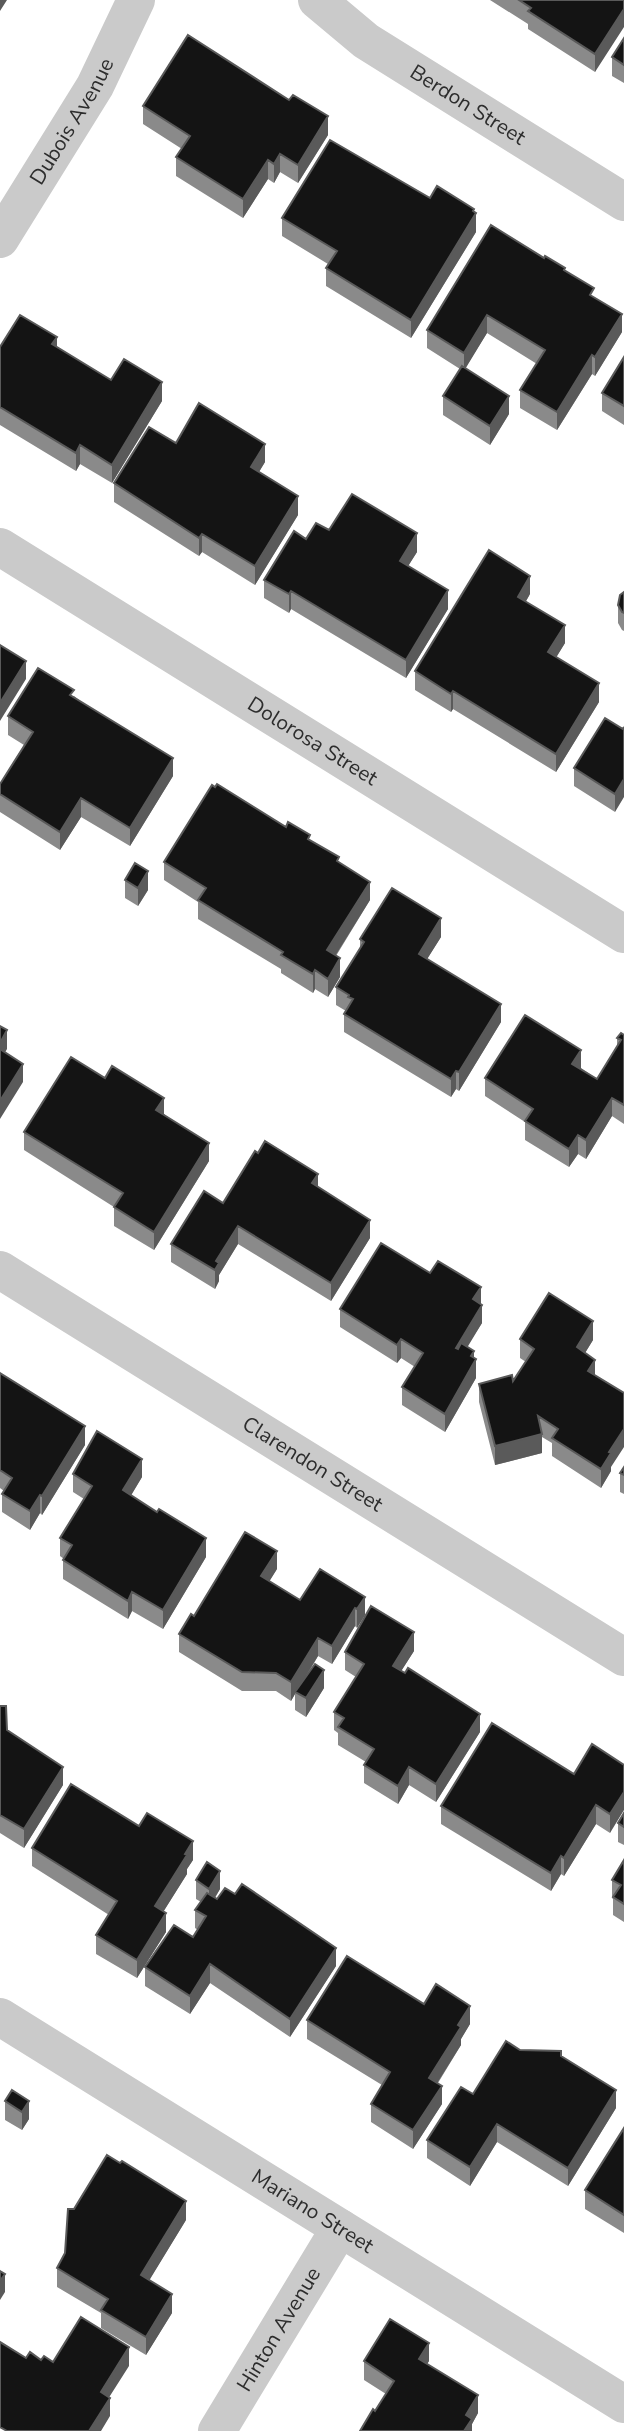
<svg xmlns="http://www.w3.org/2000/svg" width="624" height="2431" font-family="'Nunito Sans',sans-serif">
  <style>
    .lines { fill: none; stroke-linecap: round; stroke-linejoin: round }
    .street { stroke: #cacaca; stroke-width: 38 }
    .wall { fill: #8a8a8a }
    .shaded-wall { fill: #5a5a5a }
    .building { fill: #141414; stroke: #5a5a5a; stroke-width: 2 }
    .labels { text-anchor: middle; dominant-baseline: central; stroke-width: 7; stroke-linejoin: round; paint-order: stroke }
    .street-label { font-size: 21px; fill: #2d2d2d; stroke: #fff }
  </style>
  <rect width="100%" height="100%" fill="#fff"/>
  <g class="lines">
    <g class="street">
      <path id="s1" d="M317,0L366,41L624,202"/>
      <path id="s2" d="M0,239L95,86L136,0"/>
      <path id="s3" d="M0,547L624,934"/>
      <path id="s4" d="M0,1270L624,1657"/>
      <path id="s5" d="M0,2017L624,2404"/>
      <path id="s6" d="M217,2431L340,2228"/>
    </g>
  </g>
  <path class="wall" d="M490,0H624L595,72L528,29V24Z
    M624,38V83L612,76V57Z
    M143,106L328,135L298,183L280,172L274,183L268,179L243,218L176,176V157L182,149L143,124Z
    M430,198L474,212L476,232L411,338L326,286V268L328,264L282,236V218Z
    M565,271L594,298L622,332L595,376L592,374L557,430L520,408V390L537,364L487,333L465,368L509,414L490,445L443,415V396L460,369L427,348V330Z
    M0,347H57L111,380L162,401L112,483L80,464L76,471L0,425Z
    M624,357V425L602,411V393Z
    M176,443L265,462L259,472L298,515L255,585L202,552L199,556L114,502V483Z
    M329,530L417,552L408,566L448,609L406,678L291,609L289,613L264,598V580L306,539Z
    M624,592V631L622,630L618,623V605Z
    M530,594L526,601L565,643L556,657L599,702L556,772L453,709L451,712L415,690V671Z
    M74,696L173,776L130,846L81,817L60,850L0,812V784L24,745L8,735V716Z
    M623,729L615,812L574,786V768Z
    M286,827L310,840L339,862L370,900L336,956L340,977L328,997L315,989L313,993L281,973V969L198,919V902L164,880V862Z
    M125,880L148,890L138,906L125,898Z
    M441,937L427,959L501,1022L459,1091L456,1089L451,1097L344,1032V1014L346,1011L336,1005V987L360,948V939Z
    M624,1035V1124L612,1116L586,1159L578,1154L569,1167L525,1140V1122L485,1096V1078L581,1068L597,1079L617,1046V1038Z
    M164,1114L209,1161L154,1250L114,1226V1207L24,1150V1132Z
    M318,1187L370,1238L331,1301L238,1244L219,1275V1281L215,1289L171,1262V1244L223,1203Z
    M481,1304L482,1323L467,1346L474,1358L476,1378L445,1432L402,1405V1387L415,1367L401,1358L397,1363L340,1327V1309Z
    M520,1339L593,1340L585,1353L595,1375L611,1467V1471L601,1488L552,1456V1443L542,1437V1453L495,1465L479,1402V1384L513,1381L526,1362L520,1358Z
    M0,1373L85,1445L42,1515L40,1513L30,1530L2,1512V1494L4,1491L0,1488Z
    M624,1467V1494L620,1492V1473Z
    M73,1474L142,1477L131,1495L206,1557L163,1629L132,1611L128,1619L63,1579V1560L64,1559L60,1556V1538L84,1499L73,1492Z
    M277,1569L269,1581L300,1600L320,1569L365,1615L357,1628L355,1626L332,1664L318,1656L305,1679L324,1688L306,1717L295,1710V1694L291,1701L276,1691H242L179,1652V1634L194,1616Z
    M414,1651L401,1671L480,1732L436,1802L409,1785L398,1804L364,1783V1765L366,1762L338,1745V1733L334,1730V1712L356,1677L345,1670V1652Z
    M0,1706L7,1730L63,1785L24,1848L0,1833Z
    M624,1765L610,1833L596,1824L564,1876L561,1874L551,1891L441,1824V1806L574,1774Z
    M624,1813V1845L618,1842V1823Z
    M32,1848L193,1860L187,1869V1874L163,1912L166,1932L137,1978L96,1954V1935L109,1915L32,1866Z
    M624,1860V1922L613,1915V1899L612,1898V1880Z
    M196,1880L220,1889L215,1898L336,1966L290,2037L210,1983L190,2014L145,1986V1967L193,1937L198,1930L195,1928V1910L201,1902L196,1899Z
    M424,2004L470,2024L461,2039V2045L438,2083L442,2104L413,2149L371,2122V2104L382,2085L307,2039V2020Z
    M520,2050L561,2056L616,2108L568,2186L497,2142L470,2186L427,2158V2140L473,2094Z
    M12,2090L29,2119L22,2130L5,2120V2101Z
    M624,2128V2233L585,2209V2190Z
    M186,2220L149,2280L172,2313L146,2355L101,2328V2313L57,2287V2268Z
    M364,2361H429L427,2364L478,2413L472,2424V2431L375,2411L386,2394L364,2380Z"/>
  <path class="shaded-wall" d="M0,0H7L0,11Z
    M624,9V27L595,72V54Z
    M328,116V135L298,183V165Z
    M280,154V172L274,183V164Z
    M268,160V179L243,218V199Z
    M474,209V217L476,213V232L411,338V320Z
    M622,314V332L595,376V357Z
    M487,315V333L464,371V353Z
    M57,337V356L52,344Z
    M592,355V374L557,430V412Z
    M162,382V401L112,483V465Z
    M509,396V414L490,445V426Z
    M265,444V462L251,485V467Z
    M80,445V464L76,471V453Z
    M298,496V515L255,585V566Z
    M417,533V552L400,579V561Z
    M202,534V552L199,556V538Z
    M530,576V594L518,615V597Z
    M448,590V609L406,678V660Z
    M291,591V609L289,613V594Z
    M565,625V643L548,671V652Z
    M26,661V679L0,721V703Z
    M599,683V702L556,772V754Z
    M453,691V709L451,712V694Z
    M173,758V776L130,846V828Z
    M624,779V797L615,812V794Z
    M81,798V817L60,850V832Z
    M148,871V890L138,906V888Z
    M370,882V900L327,969V950Z
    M441,918V937L419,972V954Z
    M340,958V977L328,997V979Z
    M315,970V989L313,993V974Z
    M501,1004V1022L459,1091V1072Z
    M7,1030V1049L0,1061V1043Z
    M581,1050V1068L572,1082V1064Z
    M23,1064V1082L0,1119V1101Z
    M456,1071V1089L451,1097V1079Z
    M164,1098V1117L156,1110Z
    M612,1098V1116L586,1159V1140Z
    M578,1135V1154L569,1167V1149Z
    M209,1143V1161L154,1250V1232Z
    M318,1174V1192L312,1183Z
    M370,1220V1238L331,1301V1283Z
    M238,1226V1244L219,1275V1281L215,1289V1270L216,1261Z
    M481,1287V1306L473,1299Z
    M482,1305V1323L456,1366V1348Z
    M593,1321V1340L577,1366V1347Z
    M401,1339V1358L397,1363V1345Z
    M474,1351V1363L476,1359V1378L445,1432V1414Z
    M595,1360V1378L588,1371Z
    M85,1426V1445L42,1515V1496Z
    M624,1429V1447L611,1467V1471L601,1488V1469L609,1452Z
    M542,1434V1453L495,1465V1446Z
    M142,1459V1477L123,1509V1490Z
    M40,1495V1513L30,1530V1511Z
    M206,1538V1557L163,1629V1610Z
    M277,1551V1569L261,1595V1576Z
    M132,1592V1611L128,1619V1601Z
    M365,1597V1615L357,1628V1609Z
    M355,1608V1626L332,1664V1646Z
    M414,1632V1651L393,1684V1666Z
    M318,1638V1656L296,1692H295V1694L291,1701V1682Z
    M324,1670V1688L306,1717V1698Z
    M480,1714V1732L436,1802V1784Z
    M63,1767V1785L24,1848V1829Z
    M409,1767V1785L398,1804V1786Z
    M624,1792V1810L610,1833V1814Z
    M596,1805V1824L564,1876V1858Z
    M193,1841V1860L187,1869V1874L155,1925V1906Z
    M561,1856V1874L551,1891V1873Z
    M220,1871V1889L209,1907V1889Z
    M166,1913V1932L137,1978V1960Z
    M336,1948V1966L290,2037V2019Z
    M210,1964V1983L190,2014V1996Z
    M470,2006V2024L461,2039V2045L429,2096V2078L458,2025Z
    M442,2086V2104L413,2149V2130Z
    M616,2090V2108L568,2186V2168Z
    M29,2101V2119L22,2130V2112Z
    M497,2124V2142L470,2186V2167Z
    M186,2201V2220L141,2294V2275Z
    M5,2274V2292L0,2300V2281Z
    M172,2294V2313L146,2355V2337Z
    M429,2343V2361L419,2377V2359Z
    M129,2347V2366L101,2410V2392Z
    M478,2395V2413L472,2424V2431H464L466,2415Z
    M110,2398V2416L101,2431H89Z"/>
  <path class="building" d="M519,0H624V9L595,54L528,11L531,8Z
    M188,35L289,100L293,95L328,116L298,165L280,154L274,164L268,160L243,199L176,157L190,136L143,106Z
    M624,38V65L612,57Z
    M330,140L430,198L437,186L474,209L473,211L476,213L411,320L326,268L337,251L282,218Z
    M491,225L544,258L545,256L565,268L564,270L594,288L590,295L622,314L595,357L592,355L557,412L520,390L545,350L487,315L464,353L427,330Z
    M20,315L57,337L52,344L111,380L124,359L162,382L112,465L80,445L76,453L0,407V347Z
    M624,357V406L602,393Z
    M462,366L509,396L490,426L443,396Z
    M199,403L265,444L251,467L298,496L255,566L202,534L199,538L114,483L149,427L176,443Z
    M352,494L417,533L400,561L448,590L406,660L291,591L289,594L264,580L294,531L306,539L316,523L329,530Z
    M489,550L530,576L518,597L565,625L548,652L599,683L556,754L453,691L451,694L415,671Z
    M624,592V613L622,612L618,605L620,595Z
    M0,645L26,661L0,703Z
    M38,668L74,690L70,695L173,758L130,828L81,798L60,832L0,794V784L33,732L8,716Z
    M605,718L623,729L624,727V779L615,794L574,768Z
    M217,784L286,827L288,822L310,835L308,839L339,857L337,861L370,882L327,950L340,958L328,979L315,970L313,974L281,955L283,952L198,900L206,888L164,862L212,785L215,787Z
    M135,863L148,871L138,888L125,880Z
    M392,888L441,918L419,954L501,1004L459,1072L456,1071L451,1079L344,1014L353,999L348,997L349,995L336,987L364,942L360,939Z
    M525,1015L581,1050L572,1064L597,1079L621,1040L617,1038L621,1033L624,1035V1105L612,1098L586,1140L578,1135L569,1149L525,1121L533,1109L485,1078Z
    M0,1026L7,1030L0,1043Z
    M0,1049L23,1064L0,1101Z
    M71,1057L105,1078L112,1066L164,1098L156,1110L209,1143L154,1232L114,1207L123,1193L24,1132Z
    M265,1141L318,1174L312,1183L370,1220L331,1283L238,1226L216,1261L219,1263L215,1270L171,1244L204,1191L223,1203L255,1151L258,1153Z
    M381,1243L430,1273L438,1261L481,1287L473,1299L482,1305L456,1348L458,1349L461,1343L474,1351L471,1356L476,1359L445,1414L402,1387L423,1353L401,1339L397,1345L340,1309Z
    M549,1293L593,1321L577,1347L595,1360L588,1371L624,1393V1429L609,1452L611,1453L601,1469L552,1438L558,1429L538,1416L542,1434L495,1446L479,1384L512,1375L513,1381L534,1349L520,1339Z
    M0,1373L85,1426L42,1496L40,1495L30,1511L2,1494L12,1478L0,1470Z
    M97,1431L142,1459L123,1490L157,1512L159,1509L206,1538L163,1610L132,1592L128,1601L63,1560L72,1545L60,1538L92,1486L73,1474Z
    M624,1467V1475L620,1473Z
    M245,1532L277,1551L261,1576L300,1600L320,1569L365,1597L357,1609L355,1608L332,1646L318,1638L291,1682L276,1673L242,1672L179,1634L191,1614L194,1616Z
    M371,1606L414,1632L393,1666L405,1673L408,1668L480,1714L436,1784L409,1767L398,1786L364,1765L374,1749L338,1727L344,1718L334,1712L364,1664L345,1652Z
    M315,1664L324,1670L306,1698L295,1692Z
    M0,1706H6L7,1730L63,1767L24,1829L0,1815Z
    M492,1723L574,1774L592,1744L624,1765V1792L610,1814L596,1805L564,1858L561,1856L551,1873L441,1806Z
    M71,1784L139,1826L147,1813L193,1841L185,1854L187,1855L155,1906L166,1913L137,1960L96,1935L117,1901L32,1848Z
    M624,1813V1827L618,1823Z
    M624,1860V1904L613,1897L621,1885L612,1880Z
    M207,1862L220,1871L209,1889L196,1880Z
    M242,1884L336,1948L290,2019L210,1964L190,1996L145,1967L174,1925L193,1937L206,1916L195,1910L207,1893L217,1899L225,1888L235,1894Z
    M347,1956L424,2004L436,1984L470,2006L458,2025L461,2027L429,2078L442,2086L413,2130L371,2104L390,2072L307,2020Z
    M506,2041L520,2050L561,2051V2056L616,2090L568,2168L497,2124L470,2167L427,2140L461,2087L473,2094Z
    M12,2090L29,2101L22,2112L5,2101Z
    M624,2128V2215L585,2190Z
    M107,2155L120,2163L122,2161L186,2201L141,2275L172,2294L146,2337L101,2310L108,2299L57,2268L65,2253L68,2209H74Z
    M0,2271L5,2274L0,2281Z
    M81,2317L129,2347L101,2392L110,2398L89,2431H7L0,2427V2342L26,2358L30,2352L41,2360L44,2356L53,2362Z
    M390,2319L429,2343L419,2359L478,2395L466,2415L472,2419L464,2431H360L373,2409L375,2411L394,2381L364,2361Z"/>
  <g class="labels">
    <g class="street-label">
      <text stroke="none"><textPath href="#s1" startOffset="184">Berdon Street</textPath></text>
      <text stroke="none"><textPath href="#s2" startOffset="138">Dubois Avenue</textPath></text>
      <text stroke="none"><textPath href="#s3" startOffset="368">Dolorosa Street</textPath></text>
      <text stroke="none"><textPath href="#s4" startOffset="368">Clarendon Street</textPath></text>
      <text stroke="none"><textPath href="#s5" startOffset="368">Mariano Street</textPath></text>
      <text stroke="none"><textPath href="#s6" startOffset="119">Hinton Avenue</textPath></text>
    </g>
  </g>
</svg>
